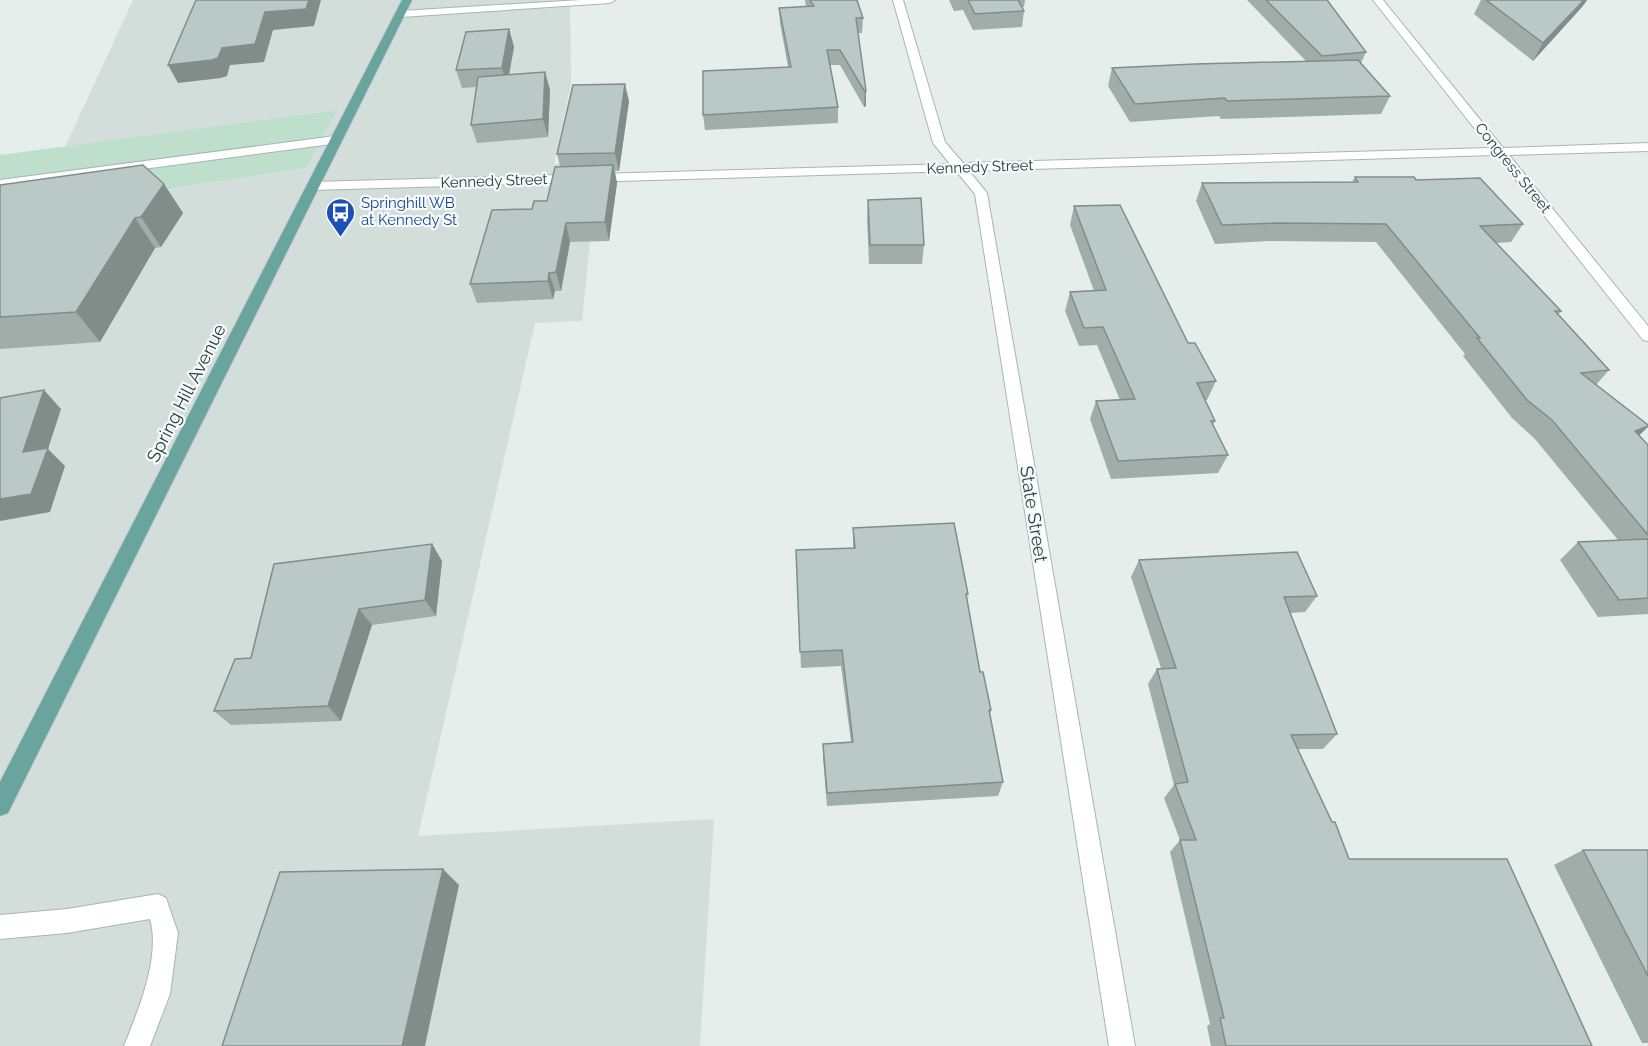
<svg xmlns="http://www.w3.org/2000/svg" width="1648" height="1046" font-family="Raleway,sans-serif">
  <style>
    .built { fill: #d3dedb }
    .green { fill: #bedfcc }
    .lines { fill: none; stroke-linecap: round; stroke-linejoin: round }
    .minor-casing { stroke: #a7b6b3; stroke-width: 2 }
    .major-casing { stroke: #c1cac9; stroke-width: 2 }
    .minor { fill: #fff; fill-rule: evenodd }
    .major { fill: #69a49e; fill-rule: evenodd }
    .wall { fill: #a0ada9 }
    .shaded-wall { fill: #828d8a }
    .building { fill: #bac9c5; stroke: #828d8a; stroke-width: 1.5 }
    .labels { text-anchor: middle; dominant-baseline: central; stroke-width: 4.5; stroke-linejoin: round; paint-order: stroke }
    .far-street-label { font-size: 15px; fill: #23403d; stroke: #f6faf9 }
    .far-transit-label { font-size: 15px; fill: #164399; stroke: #f6faf9; text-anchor: start }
    .street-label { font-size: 18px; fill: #23403d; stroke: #f6faf9 }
  </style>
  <rect width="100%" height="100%" fill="#e5eeeb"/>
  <path class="built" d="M133,0H570L571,83L554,164L598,163L582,321L535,323L418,836L714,819L700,1046H0V216L306,168L336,110L65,147Z"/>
  <path class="green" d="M337,110L306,168L0,215V155Z"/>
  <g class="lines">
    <defs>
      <path id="minor" d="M581,0H615L610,3L401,17L396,14L401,11Z
        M893,0H903L945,142L963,163L1490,148L1373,0H1383L1503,148L1648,143V151L1509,155L1648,326V341L1643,340L1496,155L969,171L987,193L1135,1046H1109L975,194L956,171L312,190L306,186L312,182L950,164L933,143Z
        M335,136L341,140L339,143L0,188V180Z
        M158,894L166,898L178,933L170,994L150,1046H124C138,1011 161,957 150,919L67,933L0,939V915L67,909Z"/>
      <path id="major" d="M402,0H412L8,813L0,816V782Z"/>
    </defs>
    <use href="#minor" class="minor-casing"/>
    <use href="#major" class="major-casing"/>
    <use href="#minor" class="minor"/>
    <use href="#major" class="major"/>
  </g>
  <path class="wall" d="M805,0H857L863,18L862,33H858L866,91V106L864,107L840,65H830L838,107V123L705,130L703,115L788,67L780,23L779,8L806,7Z
    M949,0H1025L1024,7H1022L1024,11L1022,27L973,30L963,10L954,11Z
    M1247,0H1327L1366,52L1361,63L1390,96L1381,114L1221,119L1219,116L1130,122L1108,86L1112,68L1306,61Z
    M1481,0H1587L1582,7L1533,61L1474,14Z
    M509,29L514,47L509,75L545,72L550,90L548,137L477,143L471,125L477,87L462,88L456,70Z
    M629,101L619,171H615L617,183L609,241L570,242L561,291H555L553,299L477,303L470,284L532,209L547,201L560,166L557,154Z
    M1355,177L1416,180L1523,224L1511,242L1496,243L1561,311L1558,315L1609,370L1596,385L1648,445V614L1598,617L1560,560L1578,542L1618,540L1535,439L1512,418L1463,356L1465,354L1376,242L1269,241L1215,244L1196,201L1202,183L1352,182Z
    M164,184L183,213L161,247L155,248L100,342L0,349V185Z
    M868,200L924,245L922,264H869L867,218Z
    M1074,206L1188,343L1216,381L1207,400H1205L1215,421L1213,425L1228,455L1218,473L1111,479L1090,419L1096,401L1120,400L1097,345L1079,346L1065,311L1070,292L1094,291L1070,225Z
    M853,528L968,594L966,599L980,672L991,710L990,715L1003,782L998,796L827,806L823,758V744L851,742L841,666L801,668L796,550L853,548Z
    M432,544L442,561L436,616L372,625L341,721L231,725L214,711L251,658Z
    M1139,560L1317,596L1305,612L1290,613L1337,734L1323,749H1297L1349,859L1592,1046H1211L1207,1026L1210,1024L1170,852L1180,840L1164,798L1174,785L1148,684L1157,669L1161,668L1131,577Z
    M1583,850H1648V1043H1642L1554,865Z"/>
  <path class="shaded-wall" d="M309,0H321L314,26L273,30L264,62L230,65L227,76L221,78L178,83L168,65L265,12Z
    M1584,0H1587L1582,7L1533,61L1543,43Z
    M509,29L514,47L507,85L502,68Z
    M545,72L550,90L548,137L543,119Z
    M625,84L629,101L619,171L615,153Z
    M866,91V106L864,107L865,92Z
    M613,165L617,183L609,241L605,222Z
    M164,184L183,213L161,247L141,217Z
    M135,218L155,248L100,342L76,312Z
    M566,223L570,242L561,291L556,272Z
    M549,273L555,291L553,299L548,281Z
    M44,390L61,409L48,449L65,466L50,512L0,521V499Z
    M1648,426V427L1630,444L1635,431Z
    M432,544L442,561L436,616L425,600Z
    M359,609L372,625L341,721L328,706Z
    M443,869L459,885L425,1046H402Z"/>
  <path class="building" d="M196,0H309L306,9L265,12L255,44L222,48L218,58L212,60L168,65Z
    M810,0H857L863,18H856L866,91L865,92L840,50H827L838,107L703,115V71L791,67L779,8L814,6Z
    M968,0H1018L1024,11L975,14Z
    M1266,0H1327L1366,52L1322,56Z
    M1486,0H1584L1543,43Z
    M509,29L502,68L456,70L466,32Z
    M1358,60L1390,96L1227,101L1225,98L1135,104L1112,68L1195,64Z
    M545,72L543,119L471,125L478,77Z
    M625,84L615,153L557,154L573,85Z
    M143,165L164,184L141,217L135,218L76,312L0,317V185Z
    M613,165L605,222L566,223L556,272L549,273L548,281L470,284L492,210L532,209L534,201H547L555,167Z
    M1355,177H1414L1416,180L1480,178L1523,224L1480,226L1561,311H1555L1609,370L1581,373L1648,425V426L1635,431L1648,445V535L1552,420L1527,400L1477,338H1480L1386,224L1277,223L1222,225L1202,183L1358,182Z
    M921,198L924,245H870L868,200Z
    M1120,205L1188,343H1195L1216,381L1197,383L1215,421H1211L1228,455L1118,461L1096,401L1135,399L1103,327L1084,328L1070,292L1106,290L1074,206Z
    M44,390L23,452L48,448L31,494L0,499V398Z
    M954,523L968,594H966L980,672H983L991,710H989L1003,782L827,793L823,744L853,742L842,650L800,652L796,550L855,548L853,528Z
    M1648,539V598L1619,600L1578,542Z
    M432,544L425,600L359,609L328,706L214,711L235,659L251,658L274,564Z
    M1297,552L1317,596L1284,597L1337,734L1291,735L1332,822H1335L1349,859H1507L1592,1046H1226L1220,1018H1224L1180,840H1196L1175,784L1188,782L1157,669L1176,668L1139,560Z
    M1583,850H1648V976Z
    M443,869L402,1046H222L280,872Z"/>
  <defs>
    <symbol id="bus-pin" viewBox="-11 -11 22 30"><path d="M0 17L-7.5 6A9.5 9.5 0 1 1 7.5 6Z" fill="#1a4fb4" stroke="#f6faf9"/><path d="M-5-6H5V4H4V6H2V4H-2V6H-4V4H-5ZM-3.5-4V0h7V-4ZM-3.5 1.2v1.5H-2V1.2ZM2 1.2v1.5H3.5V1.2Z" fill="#fff"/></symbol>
  </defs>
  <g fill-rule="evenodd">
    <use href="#bus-pin" x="324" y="196" width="33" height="45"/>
  </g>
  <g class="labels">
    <g class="far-street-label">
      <text transform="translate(980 167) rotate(-2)">Kennedy Street</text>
      <text transform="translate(1513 168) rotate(51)">Congress Street</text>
      <text transform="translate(494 181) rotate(-2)">Kennedy Street</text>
    </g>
    <g class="far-transit-label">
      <text x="361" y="203">Springhill WB<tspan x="361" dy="17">at Kennedy St</tspan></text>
    </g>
    <g class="street-label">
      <text transform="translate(186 393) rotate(-63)">Spring Hill Avenue</text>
      <text transform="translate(1034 514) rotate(81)">State Street</text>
    </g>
  </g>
</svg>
